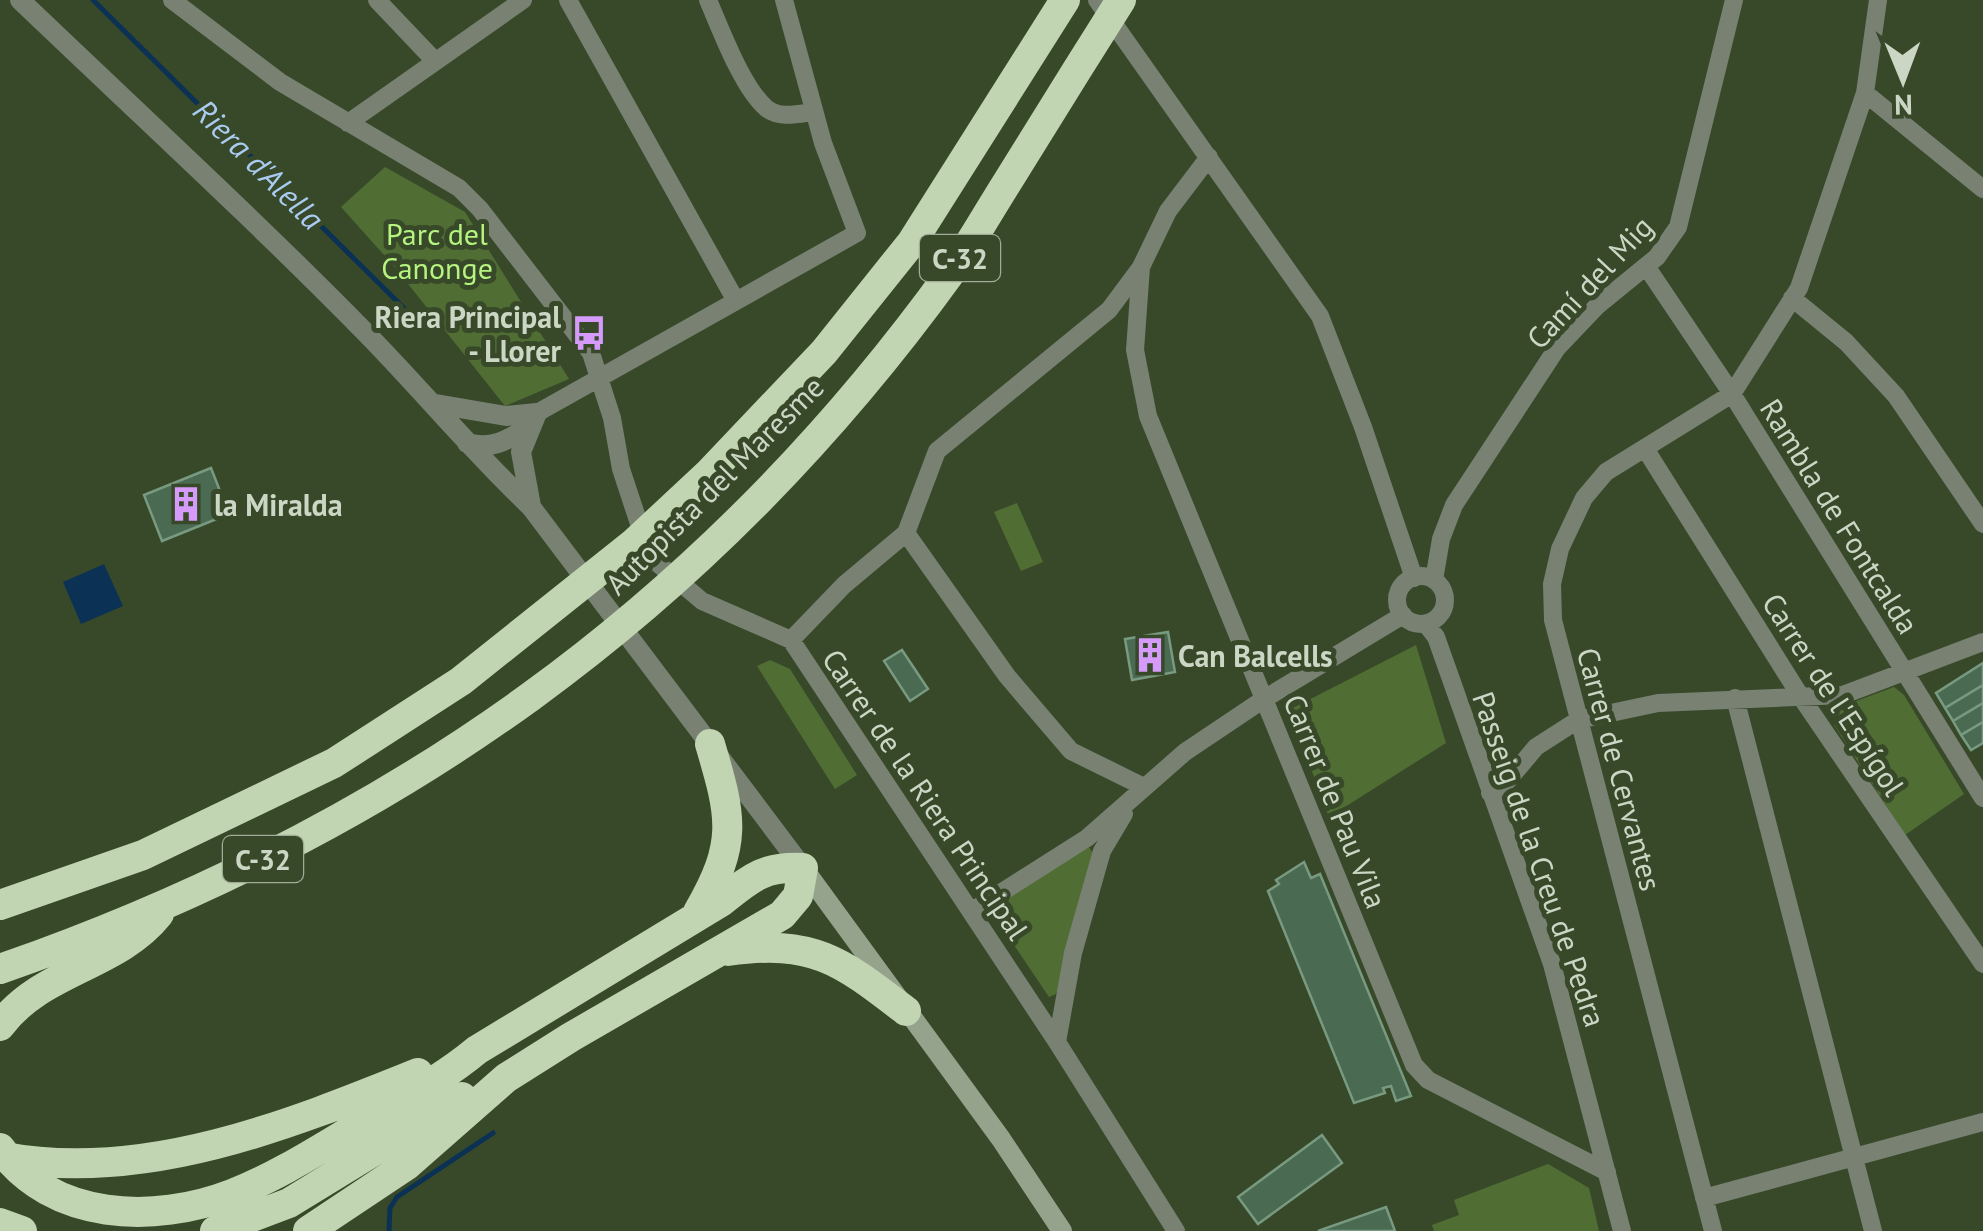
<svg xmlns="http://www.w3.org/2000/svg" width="1983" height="1231" font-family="'PT Sans',sans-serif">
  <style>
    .green { fill: #506e34 }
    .water { fill: #0b3155 }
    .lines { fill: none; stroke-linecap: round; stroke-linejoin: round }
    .stream { stroke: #0b3155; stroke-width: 5 }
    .building { fill: #4a6a52; stroke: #789a80; stroke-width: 2.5 }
    .minor { stroke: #798172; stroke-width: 18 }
    .tertiary { stroke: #798172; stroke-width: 20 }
    .secondary { stroke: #96a38c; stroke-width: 20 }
    .motorway { stroke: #c1d5b2; stroke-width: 30 }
    .labels { text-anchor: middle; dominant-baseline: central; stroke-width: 10; stroke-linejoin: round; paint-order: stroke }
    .shield { fill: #38492a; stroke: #a0ac96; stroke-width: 2.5 }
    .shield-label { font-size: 28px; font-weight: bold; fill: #ccd6c5 }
    .park-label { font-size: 30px; fill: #b6f480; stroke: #38492a }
    .street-label { font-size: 30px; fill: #ccd6c5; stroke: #38492a }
    .poi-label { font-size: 30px; font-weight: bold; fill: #ccd6c5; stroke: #38492a; text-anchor: start }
    .water-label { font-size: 32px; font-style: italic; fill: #aacbf0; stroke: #38492a }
  </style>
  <rect width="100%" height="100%" fill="#38492a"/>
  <path class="green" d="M385,167L465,212L569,379L505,406L393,265L341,207Z
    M1017,503L1043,562L1021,571L994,512Z
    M1416,645L1446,743L1329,817L1289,710Z
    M770,660L790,669L857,775L835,789L757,666Z
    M1894,687L1904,695L1964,794L1905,835L1834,725L1838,708Z
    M1088,846L1095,856L1071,929L1061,984L1056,994L1049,997L989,908Z
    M1548,1164L1589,1188L1599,1231H1434L1432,1225L1459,1215L1454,1200Z"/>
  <path class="water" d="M104,564L123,606L81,624L63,582Z"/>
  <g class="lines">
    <path class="stream" d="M93,0L424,328
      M389,1231L390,1208L397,1197L493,1133"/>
  </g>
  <path class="building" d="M211,468L229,514L162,541L144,495Z
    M1168,632L1175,672L1132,680L1125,639Z
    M902,650L928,689L910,701L884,661Z
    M1983,663V685L1945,708L1936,693Z
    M1983,685V703L1953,721L1945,708Z
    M1983,703V722L1961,735L1953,721Z
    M1983,722V743L1971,750L1961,735Z
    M1304,862L1311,878L1320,874L1411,1096L1396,1101L1391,1086L1383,1088L1385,1093L1354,1103L1268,891L1279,884L1276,880Z
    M1322,1135L1342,1163L1258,1224L1238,1197Z
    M1386,1207L1395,1231H1318Z"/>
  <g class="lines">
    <path class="minor" d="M172,0L280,82L459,188L480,209L591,353L612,418L621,469L650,557L702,601L791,640L1057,1042L1176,1231
      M377,0L434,60
      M568,0L736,301
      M708,0C721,30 742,87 766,108C779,119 798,114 813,112
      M1097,0L1320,316L1363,427L1414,578
      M1865,93L1983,189
      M348,123L523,0
      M1646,266L1732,394L1983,798
      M1141,267L1135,350L1148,416L1414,1065L1428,1080L1607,1172
      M1792,298L1846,342L1896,396L1983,524
      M537,413L857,233L823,143L784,0
      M1646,450L1801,697L1983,964
      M906,533L1007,676L1071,751L1144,787
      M1397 600a24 24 0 1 1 48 0a24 24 0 1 1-48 0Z
      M1434,580L1441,539L1454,505L1557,348L1597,306L1657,257L1678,227L1734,0
      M1426,624L1436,637L1552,964L1622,1231
      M791,640L844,585L906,533L937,451L1109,310L1141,267L1168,211L1209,157
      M1735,698L1873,1231
      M1490,793L1504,785L1536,747L1578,720L1658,703L1843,695L1983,642
      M972,911L1087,838L1185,752L1264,699L1403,615
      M1057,1042L1073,953L1102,851L1124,814
      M1704,1198L1983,1122
      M1713,1231L1553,620L1552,584L1560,549L1584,498L1606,472L1732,394L1799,288L1865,93L1878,0"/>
    <path class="tertiary" d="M20,0C135,110 253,218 364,331C421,389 472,451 531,507L803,868
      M436,404L506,416L537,413
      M467,443C493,450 507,440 529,427
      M531,506L521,452L537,413"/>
    <path class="secondary" d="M803,868L1001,1139L1062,1231"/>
    <path class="motorway" d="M0,905L143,855L334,763L461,681L634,543L708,474L824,352L912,242L1065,0
      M698,912C738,843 732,818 710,744
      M728,951C814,939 841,961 906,1011
      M0,969C393,832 706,611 951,272C971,243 989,211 1008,181C1045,121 1083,60 1121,0
      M0,1026C41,970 117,967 159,914
      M0,1148C52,1221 154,1224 232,1194C278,1176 318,1150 360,1125C401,1100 441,1080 477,1050L721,902C751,878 763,866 803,868L798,896L782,915L571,1037L506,1078L407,1165L308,1231
      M4,1157C145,1183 289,1125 418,1073
      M0,1223L22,1231
      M215,1231L289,1203L462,1097"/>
  </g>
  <defs>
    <symbol id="bus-bare" viewBox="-9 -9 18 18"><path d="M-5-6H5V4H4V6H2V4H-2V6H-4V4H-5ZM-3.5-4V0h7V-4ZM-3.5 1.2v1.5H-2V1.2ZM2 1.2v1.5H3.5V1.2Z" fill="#d69bfa" stroke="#38492a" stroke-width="2.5" paint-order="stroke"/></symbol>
    <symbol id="building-bare" viewBox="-9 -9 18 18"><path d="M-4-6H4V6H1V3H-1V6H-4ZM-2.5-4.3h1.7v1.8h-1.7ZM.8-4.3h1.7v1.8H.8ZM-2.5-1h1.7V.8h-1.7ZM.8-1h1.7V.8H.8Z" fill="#d69bfa" stroke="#38492a" stroke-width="2.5" paint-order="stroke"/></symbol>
  </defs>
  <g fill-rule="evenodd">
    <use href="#bus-bare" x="564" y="308" width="50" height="50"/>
    <use href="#building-bare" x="161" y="479" width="50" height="50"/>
    <use href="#building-bare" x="1125" y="630" width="50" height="50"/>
  </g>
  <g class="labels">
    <g class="shield">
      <rect x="920" y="235" width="80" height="46" rx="8"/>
      <rect x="223" y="836" width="80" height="46" rx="8"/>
    </g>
    <g class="shield-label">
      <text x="960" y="258">C-32</text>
      <text x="263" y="859">C-32</text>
    </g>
    <g class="park-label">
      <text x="437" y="233">Parc del<tspan x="437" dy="34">Canonge</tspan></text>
    </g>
    <g class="street-label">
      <text transform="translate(1589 282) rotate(-47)">Camí del Mig</text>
      <text transform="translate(714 485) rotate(-45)">Autopista del Maresme</text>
      <text transform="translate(1840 516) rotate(58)">Rambla de Fontcalda</text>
      <text transform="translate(1834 694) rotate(57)">Carrer de l'Espígol</text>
      <text transform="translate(1620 769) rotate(75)">Carrer de Cervantes</text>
      <text transform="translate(926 794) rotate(56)">Carrer de la Riera Principal</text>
      <text transform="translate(1336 801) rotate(68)">Carrer de Pau Vila</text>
      <text transform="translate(1540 859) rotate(71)">Passeig de la Creu de Pedra</text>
    </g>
    <g class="poi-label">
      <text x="561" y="316" text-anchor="end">Riera Principal<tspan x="561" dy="34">- Llorer</tspan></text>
      <text x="214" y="504">la Miralda</text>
      <text x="1178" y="655">Can Balcells</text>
    </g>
    <g class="water-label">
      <text transform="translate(259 164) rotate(45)">Riera d'Alella</text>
    </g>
  </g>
  <g transform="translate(1903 80) rotate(179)" stroke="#38492a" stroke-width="8" paint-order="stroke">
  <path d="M0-8L18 38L0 25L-18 38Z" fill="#ccd6c5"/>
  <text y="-15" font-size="28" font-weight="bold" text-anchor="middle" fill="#ccd6c5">N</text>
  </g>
</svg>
